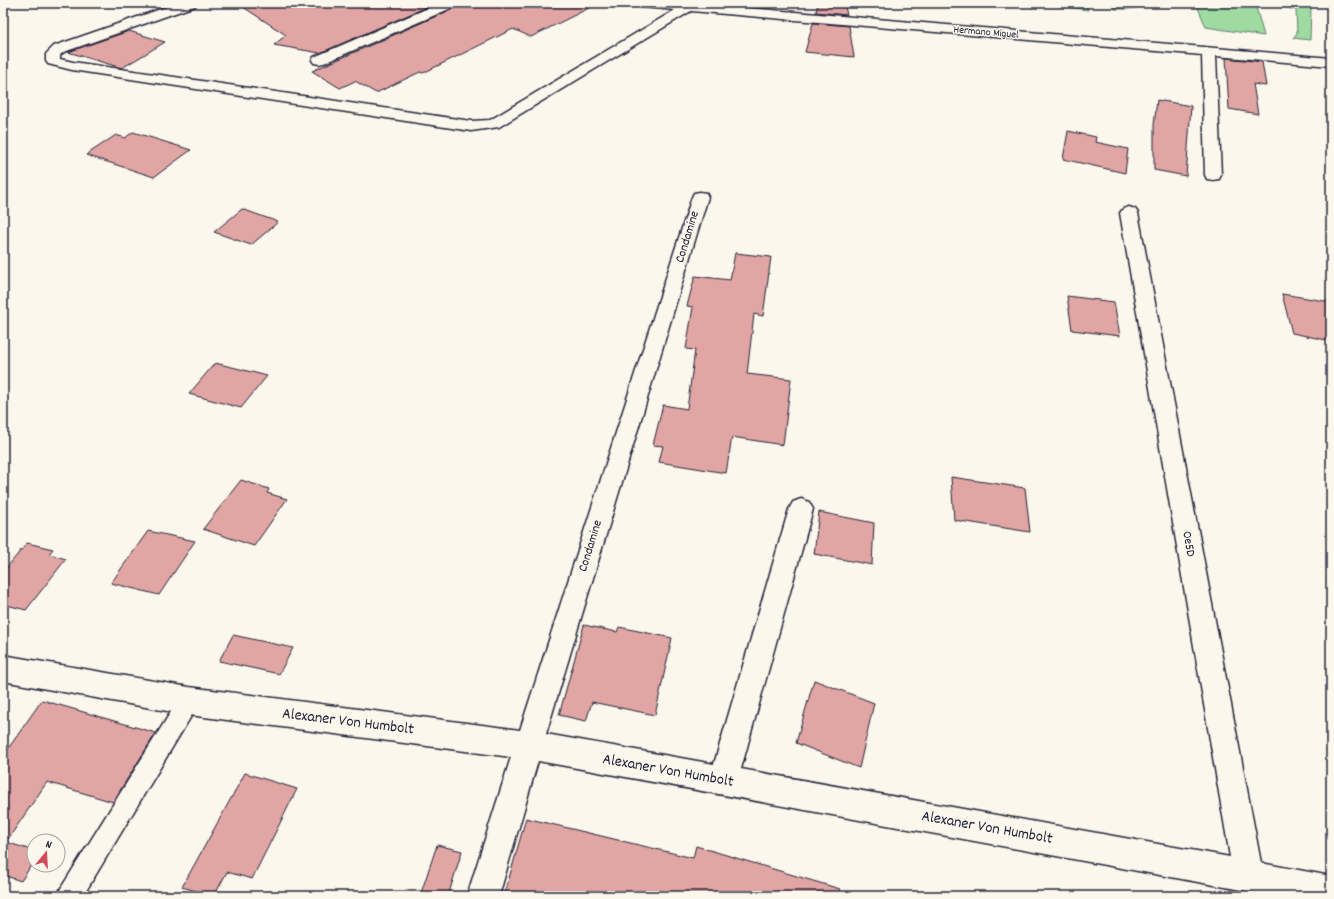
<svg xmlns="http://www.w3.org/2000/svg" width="1334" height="899" font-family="Dekko,sans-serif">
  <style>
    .green { fill: #9fdba1; stroke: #607e6e }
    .building { fill: #e1a6a4; stroke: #22223b }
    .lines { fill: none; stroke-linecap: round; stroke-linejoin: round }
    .lane-casing { stroke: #22223b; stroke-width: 3 }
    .street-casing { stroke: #22223b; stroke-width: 3 }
    .lane { fill: #fbf7ec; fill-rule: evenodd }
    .street { fill: #fbf7ec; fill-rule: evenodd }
    .labels { text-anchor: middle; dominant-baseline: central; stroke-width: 3; stroke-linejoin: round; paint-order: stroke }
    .far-street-label { font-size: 11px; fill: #22223b; stroke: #fbf7ec }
    .street-label { font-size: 13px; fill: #22223b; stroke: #fbf7ec }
    .near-street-label { font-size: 16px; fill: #22223b; stroke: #fbf7ec }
  </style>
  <rect width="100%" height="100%" fill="#fbf7ec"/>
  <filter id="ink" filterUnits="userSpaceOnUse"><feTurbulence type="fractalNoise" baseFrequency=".025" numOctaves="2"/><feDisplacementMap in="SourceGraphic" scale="8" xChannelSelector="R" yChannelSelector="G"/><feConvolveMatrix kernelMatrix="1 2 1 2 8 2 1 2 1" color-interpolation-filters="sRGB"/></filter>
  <g filter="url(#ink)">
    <path class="green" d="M1044,3H1086L1088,10L1044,4Z
      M1109,3L1138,4L1136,8L1126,9H1115Z
      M1196,3H1255L1264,36L1206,27Z
      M1278,3H1307L1311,7L1310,40L1293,38L1297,33L1296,10L1284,7Z"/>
    <path class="building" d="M237,3H436L320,53L274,45L286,35Z
      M458,3H599L531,37L513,29L423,73L420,72L376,93L355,81L340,88L312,71L457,7Z
      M818,3H844L847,15L816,12Z
      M813,23L849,26L854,57L805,52Z
      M129,31L165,42L122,68L68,52Z
      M1226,58L1262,62L1266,86L1253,84L1258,114L1229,109Z
      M1157,100L1191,106L1186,176L1154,170V125Z
      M1068,131L1096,137L1095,142L1128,149L1125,173L1063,159Z
      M133,132L191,150L154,177L86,155L116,135L125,138Z
      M242,209L278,222L251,245L214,232Z
      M735,253L771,257L763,316L754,314L747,374L791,379L783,445L732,437L726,473L659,462L663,446L653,445L663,405L687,409L695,350L686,349L693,307L687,306L695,276L730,280Z
      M1282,294L1331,302V341L1292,333Z
      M1067,296L1114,302L1120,336L1072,330Z
      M215,363L236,368L267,376L241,408L189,394Z
      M951,477L1025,488L1030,532L954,520Z
      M241,480L269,489L267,493L287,499L254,546L203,529Z
      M819,512L874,523L872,565L814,554Z
      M148,531L195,541L159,595L111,583Z
      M27,543L53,549L49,554L66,559L26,610L3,604V572Z
      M584,625L617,632L619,627L672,638L655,715L592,702L586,721L559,715Z
      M233,635L293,648L279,674L219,661Z
      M814,680L874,703L859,768L796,743Z
      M42,700L156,733L113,802L47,782L6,842L34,851V861L21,881L3,875V756Z
      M245,773L297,789L252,879L227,872L214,896L182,887Z
      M526,818L693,858L696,846L840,889L839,896H504Z
      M437,845L462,851L448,896H420Z"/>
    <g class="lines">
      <defs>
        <path id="lane" d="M189,691L196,694L199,701L196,708L83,896H57L61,888L182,694Z"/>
        <path id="street" d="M178,3H196L195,6L64,52L60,55V59L73,62L471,121L490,120L675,10L642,7L637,6L636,3H689L1331,58V66L1216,56L1221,175L1219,179L1213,180L1207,179L1205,175L1202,55L691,11L499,127L471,131L72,70L48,64L46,61V54L54,46Z
          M440,3H457L456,6L324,63L319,64L314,63L312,60L314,57Z
          M700,192L706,193L708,197L546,734L714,764L789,509L793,502L801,499L809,502L813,509L741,769L1230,857L1120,213L1123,209L1129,207L1135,209L1138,213L1261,863L1331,876V896H1274L538,761L499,896H467L511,757L189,715L3,681V655L189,687L520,730L692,197L694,193Z"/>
      </defs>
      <use href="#lane" class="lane-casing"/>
      <use href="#street" class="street-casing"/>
      <use href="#lane" class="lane"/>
      <use href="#street" class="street"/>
    </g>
  </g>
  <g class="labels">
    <g class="far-street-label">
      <text transform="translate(986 33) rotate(5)">Hermano Miguel</text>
    </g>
    <g class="street-label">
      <text transform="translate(688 237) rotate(-73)">Condamine</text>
      <text transform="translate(1188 544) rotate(80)">Oe5D</text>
      <text transform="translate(591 546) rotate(-73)">Condamine</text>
    </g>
    <g class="near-street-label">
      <text transform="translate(348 722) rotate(7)">Alexaner Von Humbolt</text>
      <text transform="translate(668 771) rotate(10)">Alexaner Von Humbolt</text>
      <text transform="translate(987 828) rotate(10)">Alexaner Von Humbolt</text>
    </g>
  </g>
  <rect width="1334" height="899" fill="none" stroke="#fbf7ec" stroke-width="16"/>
  <rect x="8" y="8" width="1318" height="883" fill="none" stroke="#22223b" stroke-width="1.5" filter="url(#ink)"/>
  <g transform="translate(46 853) rotate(18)"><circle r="19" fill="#fbf7ec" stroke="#a4a2a5"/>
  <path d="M0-3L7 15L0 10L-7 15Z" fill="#d1495b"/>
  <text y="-6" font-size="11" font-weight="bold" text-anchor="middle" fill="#22223b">N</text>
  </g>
</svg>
